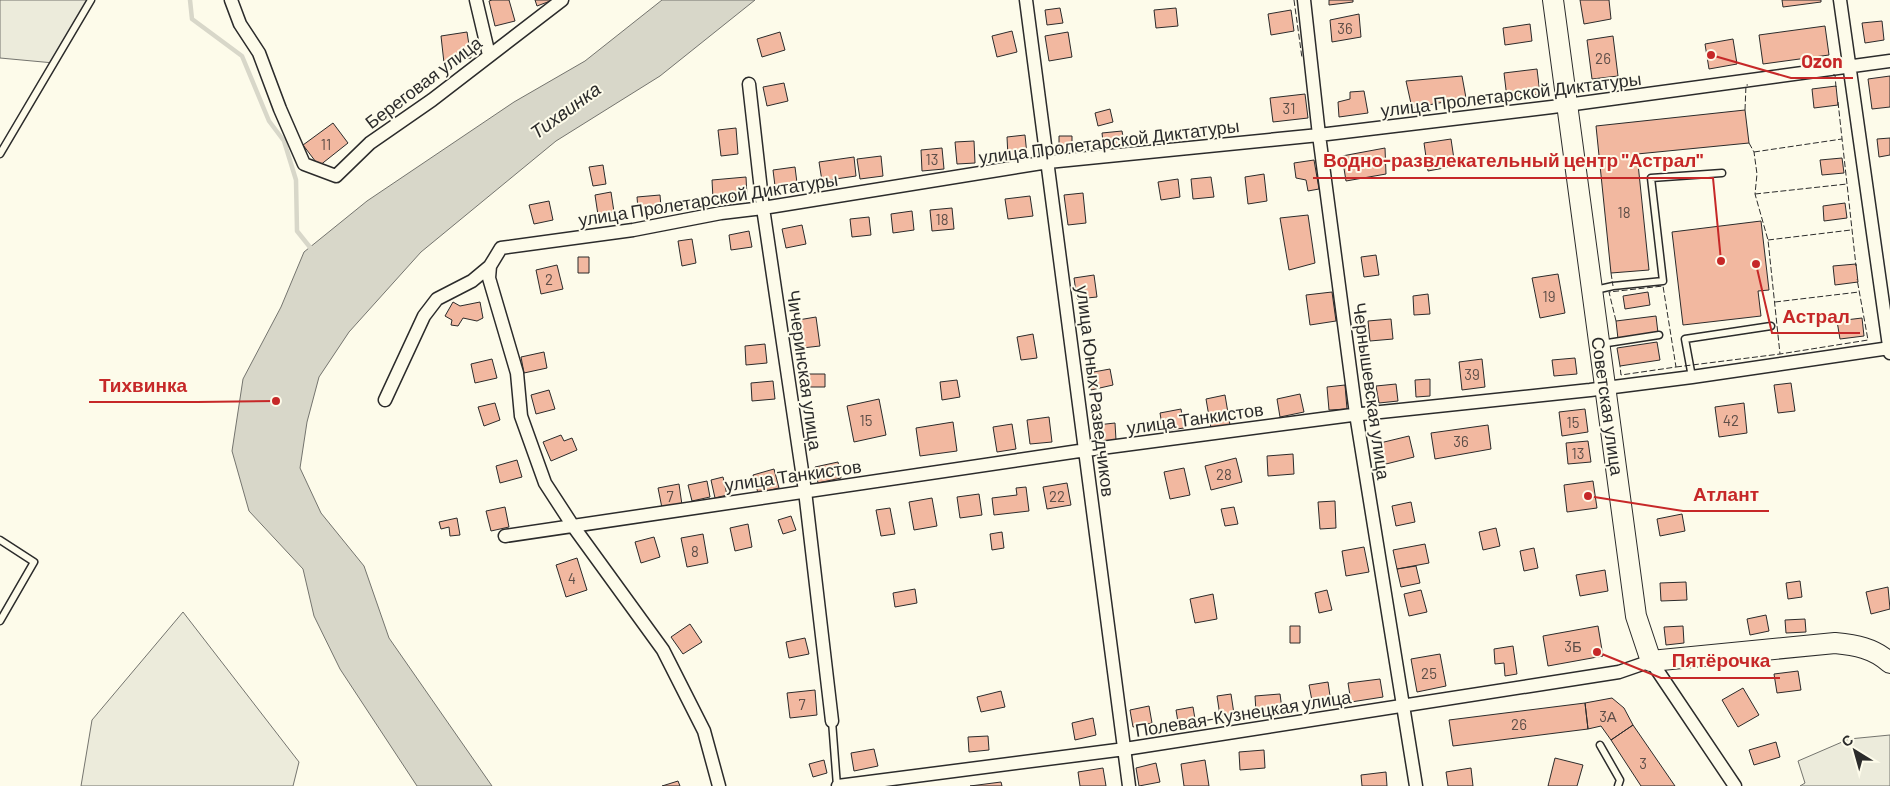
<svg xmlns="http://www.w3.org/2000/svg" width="1890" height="786" font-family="Barlow,sans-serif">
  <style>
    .green { fill: #ecebdb; stroke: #74746e }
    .water { fill: #d8d7c9; stroke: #74746e }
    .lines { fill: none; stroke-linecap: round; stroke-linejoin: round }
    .stream { stroke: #d8d7c9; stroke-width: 4.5 }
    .building { fill: #f2b8a0; stroke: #2b2b2b }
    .lane-casing { stroke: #2b2b2b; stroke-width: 9 }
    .street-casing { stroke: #2b2b2b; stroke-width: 15 }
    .primary-casing { stroke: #2b2b2b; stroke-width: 22 }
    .lane { stroke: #fdfbea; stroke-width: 6 }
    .street { stroke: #fdfbea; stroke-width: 12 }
    .primary { stroke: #fdfbea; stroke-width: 20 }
    .fence { stroke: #2b2b2b; stroke-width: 1; stroke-dasharray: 6 2.5; stroke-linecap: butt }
    .labels { text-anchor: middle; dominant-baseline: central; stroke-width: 4; stroke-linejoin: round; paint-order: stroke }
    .number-label { font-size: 15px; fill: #5d4e48 }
    .street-label { font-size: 18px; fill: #2b2b2b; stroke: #fdfbea }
    .water-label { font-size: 19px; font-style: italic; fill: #2b2b2b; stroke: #fdfbea }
    .leader { fill: none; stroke: #c62828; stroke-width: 2 }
    .callout-dot { fill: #c62828; stroke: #fdfbea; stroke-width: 2 }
    .callout-label { font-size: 19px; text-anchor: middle; font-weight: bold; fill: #c62828; stroke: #fdfbea; stroke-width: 4; stroke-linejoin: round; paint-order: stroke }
  </style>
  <rect width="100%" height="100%" fill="#fdfbea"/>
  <path class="green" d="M0,0H87L54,63L0,58Z
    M183,612L299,762L293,786H81L92,720Z
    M1890,735V786H1800L1805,783L1798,761L1849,739Z"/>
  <path class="water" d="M662,0H755L660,76L556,141L421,252L349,332L319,377L307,422L300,468L321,513L364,566L389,638L492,786H417L340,669L314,616L303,569L249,511L232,451L243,379L281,307L304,252L367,201L514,102L585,61Z"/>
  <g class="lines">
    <path class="stream" d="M190,0L192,19L242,56L269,121L284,141L296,180L297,231L313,251"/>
  </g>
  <path class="building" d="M492,0H509L515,21L495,26L489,1Z
    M535,0H553L537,6Z
    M1329,0H1353V2L1329,5Z
    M1580,0H1609L1611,19L1584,24Z
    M1782,0H1821V2L1783,7Z
    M1060,8L1063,23L1047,25L1045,10Z
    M1176,8L1178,26L1156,28L1154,10Z
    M1291,10L1294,31L1271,35L1268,14Z
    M1359,14L1361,37L1332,42L1330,20Z
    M1882,21L1884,40L1865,43L1862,23Z
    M1530,24L1532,41L1505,45L1503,28Z
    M1825,26L1829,55L1763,64L1759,35Z
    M1012,31L1017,52L997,57L992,36Z
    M467,32L471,58L444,63L441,36Z
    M780,32L785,50L762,57L757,39Z
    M1068,32L1072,57L1049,61L1045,36Z
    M1613,36L1618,76L1592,79L1587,40Z
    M1733,39L1737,64L1709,69L1705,44Z
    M1537,69L1540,94L1507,98L1504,73Z
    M1462,76L1466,98L1412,108L1406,81Z
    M1890,76V107L1872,109L1868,79Z
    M784,83L788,101L767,106L763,87Z
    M1836,86L1838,105L1814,108L1812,89Z
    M1364,91L1368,113L1339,117L1338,102L1350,99V92Z
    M1305,94L1308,118L1273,122L1270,98Z
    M1110,109L1113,122L1098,126L1095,113Z
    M1745,110L1749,143L1637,154L1649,270L1611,273L1596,126Z
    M333,123L348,143L319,166L303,145Z
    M736,128L738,154L721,156L718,130Z
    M1122,131L1125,149L1104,151L1102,133Z
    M1025,135L1027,155L1008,157L1007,137Z
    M1059,136H1072V150H1059Z
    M1890,138V155L1879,157L1877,139Z
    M1451,139L1455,166L1428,171L1424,143Z
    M974,141L975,163L957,164L955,142Z
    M942,148L944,169L922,171L921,150Z
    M1385,148L1386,174L1346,181L1342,156Z
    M881,156L883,176L860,179L857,159Z
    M854,157L856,176L822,181L819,162Z
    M1842,158L1844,173L1822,175L1820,160Z
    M1314,160L1319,189L1308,191L1306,180L1296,178L1294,163Z
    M603,165L606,184L593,186L589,167Z
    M795,167L797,183L775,186L773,170Z
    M1264,174L1267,201L1248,204L1245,177Z
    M746,177L747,196L713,199L712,180Z
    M1211,177L1214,197L1193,199L1191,179Z
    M1178,179L1180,197L1161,200L1158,182Z
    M611,192L614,212L598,215L595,195Z
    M1083,193L1086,223L1068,225L1064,195Z
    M660,195L661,207L638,209L637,197Z
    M1030,196L1033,216L1008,219L1005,199Z
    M549,201L553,220L534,224L529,205Z
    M1845,203L1847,218L1824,221L1823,206Z
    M952,208L954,229L932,231L930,210Z
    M912,211L914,230L893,233L891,214Z
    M1308,215L1315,263L1289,270L1280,218Z
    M869,217L871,235L852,237L850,219Z
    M1761,221L1769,290L1758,291L1761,316L1683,325L1672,232Z
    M802,225L806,244L786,248L782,229Z
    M749,231L752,247L731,250L729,235Z
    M692,239L696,263L682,266L678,241Z
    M1376,255L1379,275L1364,277L1361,257Z
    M578,257H589V273H578Z
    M1856,264L1858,282L1835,285L1833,266Z
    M557,265L563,289L541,294L536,270Z
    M1558,274L1565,313L1540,318L1532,278Z
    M1094,275L1097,297L1077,299L1074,278Z
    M1332,292L1336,321L1310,325L1306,295Z
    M1648,292L1650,305L1625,309L1623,296Z
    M1428,294L1430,314L1414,315L1413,296Z
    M453,302L460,306L480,302L483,318L477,321L463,318L458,326L451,325L452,320L445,316Z
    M1656,316L1658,333L1618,339L1616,321Z
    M816,317L820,346L802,348L798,320Z
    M1862,318L1864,336L1840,339L1837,321Z
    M1391,319L1393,339L1370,341L1368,321Z
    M1033,334L1037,358L1021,360L1017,337Z
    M1657,342L1660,360L1620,366L1617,348Z
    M765,344L767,363L746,365L745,346Z
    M544,352L547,368L524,373L521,357Z
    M1575,358L1577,374L1554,376L1552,360Z
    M492,359L497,378L475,383L471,364Z
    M1482,359L1485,387L1462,390L1459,362Z
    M1110,369L1113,385L1091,390L1088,373Z
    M807,374H825V387H807Z
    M1430,379V396L1416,397L1415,380Z
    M957,380L960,397L942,400L940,382Z
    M773,381L775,399L752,401L751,383Z
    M1791,383L1795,411L1778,413L1774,385Z
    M1396,384L1398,401L1379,403L1376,386Z
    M1345,385L1347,409L1329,410L1327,387Z
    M549,390L555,409L536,414L531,395Z
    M1300,394L1304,412L1280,417L1277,399Z
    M1225,395L1230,425L1211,428L1206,399Z
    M879,399L886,435L854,442L847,406Z
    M495,403L500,420L484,426L478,407Z
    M1744,403L1747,433L1719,437L1715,407Z
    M1181,409L1184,428L1163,431L1160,413Z
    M1585,409L1588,432L1562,436L1559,412Z
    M1049,417L1052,442L1030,444L1027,420Z
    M953,422L957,451L920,456L916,428Z
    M1115,423L1116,440L1098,442L1097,425Z
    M1012,424L1016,449L997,452L993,427Z
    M1488,425L1491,449L1435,459L1431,433Z
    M561,435L564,441L572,438L577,450L551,461L543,442Z
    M1409,436L1414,457L1386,464L1380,443Z
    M1588,441L1591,462L1568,464L1566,443Z
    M1293,454L1294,474L1268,476L1267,456Z
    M1236,458L1242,482L1211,490L1205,466Z
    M517,460L522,477L500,483L496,466Z
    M838,462L841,478L818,483L815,467Z
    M1184,468L1190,495L1170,499L1164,472Z
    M774,469L779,488L758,493L753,475Z
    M723,477L727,495L715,498L711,480Z
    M707,481L710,497L692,501L688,485Z
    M1593,481L1597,508L1567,512L1564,485Z
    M1067,483L1071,505L1047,509L1043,487Z
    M679,484L682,505L662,508L658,488Z
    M1026,487L1029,511L994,515L992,498L1017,495L1016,488Z
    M979,494L982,515L960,518L957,497Z
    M932,498L937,526L914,530L909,502Z
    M1335,501L1336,528L1320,529L1318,502Z
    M1411,502L1415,522L1396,526L1392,506Z
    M505,507L509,527L491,531L486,511Z
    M1234,507L1238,524L1225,526L1221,509Z
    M890,508L895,534L881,536L876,510Z
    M1682,514L1685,531L1660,536L1657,519Z
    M791,516L796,530L783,534L778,520Z
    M457,518L460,535L450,536L449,527L441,529L439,522Z
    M748,524L752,547L735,551L730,528Z
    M1496,528L1500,546L1483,550L1479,532Z
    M1002,532L1004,548L992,550L990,534Z
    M703,534L708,563L687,567L681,538Z
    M654,537L660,557L641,563L635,542Z
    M1425,544L1429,563L1397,569L1393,550Z
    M1364,547L1369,572L1346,576L1342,551Z
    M1534,548L1538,568L1524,571L1520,551Z
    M577,558L587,590L566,597L556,565Z
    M1416,566L1420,583L1401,587L1397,569Z
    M1605,570L1608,591L1580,596L1576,575Z
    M1800,581L1802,597L1788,599L1786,583Z
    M1686,582L1687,600L1661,601L1660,583Z
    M1888,587L1890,609L1871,614L1866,592Z
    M915,589L917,603L895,607L893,593Z
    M1327,590L1332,610L1319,613L1315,593Z
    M1421,590L1427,612L1409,616L1404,594Z
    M1213,594L1217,619L1195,623L1190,599Z
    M1766,615L1769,631L1750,635L1747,619Z
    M1805,619L1806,632L1786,633L1785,620Z
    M690,624L702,642L683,654L671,637Z
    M1290,626H1300V643H1290Z
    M1598,626L1603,656L1548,666L1543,636Z
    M1683,626L1684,643L1666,645L1664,627Z
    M805,638L809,654L789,658L786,642Z
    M1513,646L1517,674L1505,676L1504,663L1495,664L1494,649Z
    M1440,654L1446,686L1417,692L1411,659Z
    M1798,671L1801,690L1777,693L1774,674Z
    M1380,679L1383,697L1351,702L1348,683Z
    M1328,682L1331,703L1313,706L1309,685Z
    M1743,688L1759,715L1738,727L1722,700Z
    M815,690L817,715L790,718L787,693Z
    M1001,691L1005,707L981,712L977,697Z
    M1231,694L1234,714L1220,716L1217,696Z
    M1280,694L1282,709L1256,712L1255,696Z
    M1612,698L1624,708L1633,725L1611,740L1601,726L1588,729L1585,703Z
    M1585,703L1588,729L1453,746L1449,720Z
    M1149,706L1152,723L1133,727L1130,710Z
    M1193,707L1195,719L1178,722L1176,710Z
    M1093,718L1096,735L1075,740L1072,723Z
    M1633,725L1675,786H1641L1611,740Z
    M988,736L989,750L969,752L968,737Z
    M1776,742L1780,757L1754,765L1749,750Z
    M874,749L878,766L854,771L851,753Z
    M1264,750L1265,768L1240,770L1239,752Z
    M1555,758L1583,765L1577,786H1548Z
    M824,760L827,773L813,777L809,764Z
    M1205,760L1209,786H1184L1181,764Z
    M1156,763L1160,782L1139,786L1136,768Z
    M1103,768L1106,786H1080L1078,772Z
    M1471,768L1473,786H1448L1446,772Z
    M1386,772L1387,786H1362L1361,775Z
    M678,781L680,786H662Z
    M1001,782L1002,786H970Z"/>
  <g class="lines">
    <defs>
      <path id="lane" d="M0,154L91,0
        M1595,290L1613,286L1663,281L1651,178L1722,173
        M1601,344L1659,335
        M1692,377L1685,339L1771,326
        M0,540L34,562L0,621
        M832,721L837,786
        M1600,745L1620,780L1618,786"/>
      <path id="street" d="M231,0L240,24L259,53L280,109L304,164L336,176L370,143L432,100L562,0
        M476,0L489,55
        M1026,0L1129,786
        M1304,0L1319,135L1356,414L1416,786
        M1840,0L1890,353
        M749,84L763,208L805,491L832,721
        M490,266L489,278L517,373L521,416L545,483L573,526L663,650L704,731L719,786
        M385,400L424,316L437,299L472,281L490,266L501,248L633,230L721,213L763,208L1048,162L1319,135L1552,107L1890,61
        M505,536L1086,450L1352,415L1590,390L1692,377L1890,348
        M838,786L1125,749L1619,672L1651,661L1735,786"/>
      <path id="primary" d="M1553,0L1636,616L1651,661L1835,643C1855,645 1874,648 1890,663"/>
    </defs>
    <use href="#lane" class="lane-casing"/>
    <use href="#street" class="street-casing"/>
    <use href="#primary" class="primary-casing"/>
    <use href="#lane" class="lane"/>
    <use href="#street" class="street"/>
    <use href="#primary" class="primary"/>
    <path class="fence" d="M1294,0L1302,58
      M1833,75H1835L1836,87
      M1838,102L1856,266
      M1745,110L1746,85H1748
      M1749,143L1754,152L1757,174L1755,194L1768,240L1780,354L1868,340L1857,279
      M1754,152L1842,139
      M1755,194L1847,184
      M1768,240L1851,230
      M1611,273L1613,286
      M1775,302L1859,292
      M1616,321L1609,292L1663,286L1676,367L1621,375L1620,366
      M1676,367L1780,354"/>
  </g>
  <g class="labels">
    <g class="number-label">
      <text x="1345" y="28">36</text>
      <text x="1603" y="58">26</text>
      <text x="1289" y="108">31</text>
      <text x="326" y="144">11</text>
      <text x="932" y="159">13</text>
      <text x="1624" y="212">18</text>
      <text x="942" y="219">18</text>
      <text x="549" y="279">2</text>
      <text x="1549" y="296">19</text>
      <text x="1472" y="374">39</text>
      <text x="866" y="420">15</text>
      <text x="1731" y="420">42</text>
      <text x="1573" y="422">15</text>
      <text x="1461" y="441">36</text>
      <text x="1578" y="453">13</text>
      <text x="1224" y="474">28</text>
      <text x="670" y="496">7</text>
      <text x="1057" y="496">22</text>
      <text x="695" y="551">8</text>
      <text x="572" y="578">4</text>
      <text x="1573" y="646">3Б</text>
      <text x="1429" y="673">25</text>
      <text x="802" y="704">7</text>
      <text x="1608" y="716">3А</text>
      <text x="1519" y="724">26</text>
      <text x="1643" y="763">3</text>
    </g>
    <g class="street-label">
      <text transform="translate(423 82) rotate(-37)">Береговая улица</text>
      <text transform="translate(1511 94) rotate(-7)">улица Пролетарской Диктатуры</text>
      <text transform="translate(1109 141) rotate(-7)">улица Пролетарской Диктатуры</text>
      <text transform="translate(708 199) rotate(-9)">улица Пролетарской Диктатуры</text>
      <text transform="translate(805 370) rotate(82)">Чичеринская улица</text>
      <text transform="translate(1096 391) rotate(83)">улица Юных Разведчиков</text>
      <text transform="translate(1372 391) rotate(82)">Чернышевская улица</text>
      <text transform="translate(1608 406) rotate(82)">Советская улица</text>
      <text transform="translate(1195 418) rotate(-8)">улица Танкистов</text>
      <text transform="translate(793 475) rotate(-8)">улица Танкистов</text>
      <text transform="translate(1243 713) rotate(-9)">Полевая-Кузнецкая улица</text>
    </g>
    <g class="water-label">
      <text transform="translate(565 110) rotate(-36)">Тихвинка</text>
    </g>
  </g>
  <path class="leader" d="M1711 55L1791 78H1853M1721 261L1713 178H1313M1756 264L1772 333H1860M276 401L197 402H89M1588 496L1683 511H1769M1597 652L1661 678H1780"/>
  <g class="callout-dot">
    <circle cx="1711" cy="55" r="5"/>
    <circle cx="1721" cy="261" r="5"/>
    <circle cx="1756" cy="264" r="5"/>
    <circle cx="276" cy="401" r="5"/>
    <circle cx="1588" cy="496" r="5"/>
    <circle cx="1597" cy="652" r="5"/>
  </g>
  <g class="callout-label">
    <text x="1822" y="68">Ozon</text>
    <text x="1513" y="167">Водно-развлекательный центр "Астрал"</text>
    <text x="1816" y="323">Астрал</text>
    <text x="143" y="392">Тихвинка</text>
    <text x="1726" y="501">Атлант</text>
    <text x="1721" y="667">Пятёрочка</text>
  </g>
  <g transform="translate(1855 751) rotate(323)" stroke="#fdfbea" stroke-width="4" paint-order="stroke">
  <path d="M0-4L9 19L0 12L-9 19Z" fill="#2b2b2b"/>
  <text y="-8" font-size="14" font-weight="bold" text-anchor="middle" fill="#2b2b2b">С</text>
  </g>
</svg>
